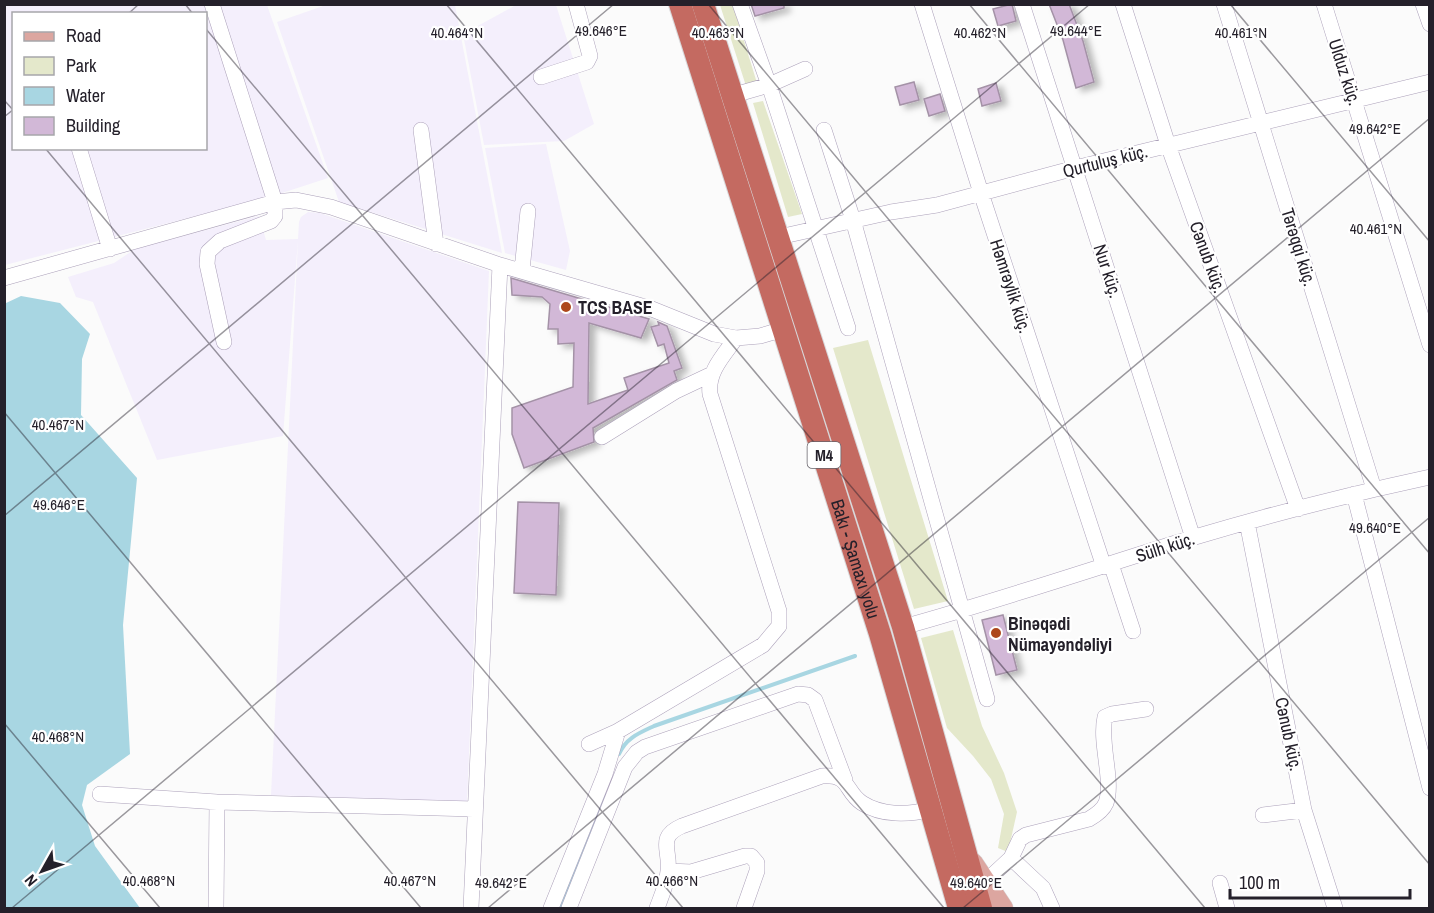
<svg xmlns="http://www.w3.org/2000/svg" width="1434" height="913" font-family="'Archivo Narrow',sans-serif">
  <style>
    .built { fill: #f4effc; fill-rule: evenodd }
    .green { fill: #e4e8cb }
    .water { fill: #a8d6e2 }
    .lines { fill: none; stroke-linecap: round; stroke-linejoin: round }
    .stream { stroke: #a8d6e2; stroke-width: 4 }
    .building { fill: #d2b8d7; stroke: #a492a7; stroke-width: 1.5; filter: url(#shadow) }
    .minor-casing { stroke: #aca1ba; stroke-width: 16 }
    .major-casing { stroke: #d8d7d9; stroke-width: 21 }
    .highway-casing { stroke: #d8d7d9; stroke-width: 24 }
    .minor { stroke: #fff; stroke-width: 15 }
    .major { stroke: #dca6a0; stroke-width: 20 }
    .highway { stroke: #c46a61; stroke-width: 22 }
    .ticks { fill: none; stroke: #24202a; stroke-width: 1.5; stroke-opacity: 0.45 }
    .poi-dot { fill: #ad471b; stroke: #fff; stroke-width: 2 }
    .labels { text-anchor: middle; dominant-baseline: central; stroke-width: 4.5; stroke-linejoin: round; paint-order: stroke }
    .shield { fill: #fff; stroke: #66636a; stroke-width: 1.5 }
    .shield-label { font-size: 16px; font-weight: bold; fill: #24202a }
    .street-label { font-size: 18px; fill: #24202a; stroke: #fff }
    .poi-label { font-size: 18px; font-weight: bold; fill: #24202a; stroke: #fff; text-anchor: start }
    .ticks-label { font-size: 15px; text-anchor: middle; fill: #24202a; stroke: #fff; stroke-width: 4.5; stroke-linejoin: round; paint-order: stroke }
  </style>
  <defs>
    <filter id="shadow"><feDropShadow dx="6" dy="3.5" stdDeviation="3" flood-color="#0004"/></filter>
  </defs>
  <rect width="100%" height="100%" fill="#fbfbfb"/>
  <path class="built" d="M4,5H267L328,178L273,196L5,265ZM14,14H206V148H14Z
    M326,5H455L502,253L339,202L277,22Z
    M516,5H556L594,124L564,141L484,145L463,34Z
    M546,144L570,251L566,270L505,253L485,148Z
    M308,212L320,213L489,271L467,802L271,795L298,240L283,436L157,460L93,302L76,297L68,277L114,263L135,249L259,216L266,240L298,239L299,222L301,217Z"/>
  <path class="green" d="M720,5H733L757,83L746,86Z
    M763,101L802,214L788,217L753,103Z
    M868,340L948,601L914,609L833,348Z
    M953,630L982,726L1004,773L1017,812L1008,852L998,848L1004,814L991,779L973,756L947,728L921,638Z"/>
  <path class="water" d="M21,296L60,303L90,334L82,359L81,415L137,478L123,625L130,754L87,785L82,805L95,846L140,908H5L4,304Z"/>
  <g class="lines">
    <path class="stream" d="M619,754C626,738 639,733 654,726L855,656
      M561,908L605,795"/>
  </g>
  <path class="building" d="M751,4H784V8L755,16Z
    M1012,4L1016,21L998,26L993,9Z
    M1049,4H1069L1083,41L1094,82L1076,88L1063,40Z
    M914,82L919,100L900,105L895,87Z
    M996,83L1001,101L982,106L978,89Z
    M940,94L945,111L929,116L924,99Z
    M511,278L649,319L641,338L589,323L588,404L628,390L624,378L669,363L664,344L658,346L651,327L659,325L658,322L667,326L682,368L674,371L677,380L593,428L594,442L524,468L512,434V408L573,387L574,343L558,344V329H548L550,304L542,297L512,295Z
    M518,502L559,503L556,595L514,593Z
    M1003,615L1017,670L996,675L982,620Z"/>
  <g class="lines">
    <defs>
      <path id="minor" d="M212,4L275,202V216L271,221L220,241L208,252L207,264L224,342
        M740,4L769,85L848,328
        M922,4L981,193L1104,567
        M1022,4L1193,538
        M1123,4L1168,145L1298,509
        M1224,4L1374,489
        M1324,4L1430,345
        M1423,4L1430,24
        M541,77L587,62L590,56L576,4
        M734,95L769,85L805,69
        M421,130L436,244
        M824,130L853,220L987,699
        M79,148L110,249
        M779,237L891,212L937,205L1075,168L1430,82
        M522,270L528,211
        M4,278L275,202L296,200L331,207L500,265L652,309L714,334L736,338L760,336L784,329
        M602,437L676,391L712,374
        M1354,494L1430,788
        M1247,522L1304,810L1335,908
        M1111,564L1133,631
        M903,627C1001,600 1098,567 1195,537C1272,514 1351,494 1430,477
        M589,744L618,731
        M100,794L217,802L474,809
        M1263,815L1304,810
        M1011,858L1043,888L1052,908
        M669,871L691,872L745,856H751L757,863V871L744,908
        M984,883L1011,858L1020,839L1026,835L1089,819C1096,815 1103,810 1106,803C1114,781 1099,743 1105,717L1112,714L1146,709
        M1220,883L1227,908
        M216,908L217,802
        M471,908L500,265
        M551,908L605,774L618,731L763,645L779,626V611L710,394C707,372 724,355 736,338
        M569,908L625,767L637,752L645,747L798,694L808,695L815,700L845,780
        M657,908C661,897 667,884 668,871C671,851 656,837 682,826L822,776C851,774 844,791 862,803C882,816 909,815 931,809"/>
      <path id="major" d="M973,863L1003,908"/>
      <g id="highway">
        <path id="s1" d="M680,4L880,634L959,908"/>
        <path d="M703,4L903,627L981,908"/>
      </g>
    </defs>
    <use href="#minor" class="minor-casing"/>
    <use href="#major" class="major-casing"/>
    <use href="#highway" class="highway-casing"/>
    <use href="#minor" class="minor"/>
    <use href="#major" class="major"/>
    <use href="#highway" class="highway"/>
  </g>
  <path class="ticks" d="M185,4L193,14M446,4L1205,908M708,4L1430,865M969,4L1430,554M1230,4L1430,242M128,14L139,4M206,29L944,908M4,100L14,111M4,117L14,109M45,148L683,908M4,412L421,908M4,516L614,4M4,723L160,908M12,908L1090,4M488,908L1430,118M963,908L1430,517"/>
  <g class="poi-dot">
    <circle cx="566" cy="307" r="6"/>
    <circle cx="996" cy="633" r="6"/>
  </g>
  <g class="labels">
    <rect class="shield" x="807.5" y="442" width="33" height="26" rx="4.5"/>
    <g class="shield-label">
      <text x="824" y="455">M4</text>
    </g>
    <g class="street-label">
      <text transform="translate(1345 72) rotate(72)">Ulduz küç.</text>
      <text transform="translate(1105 161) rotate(-14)">Qurtuluş küç.</text>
      <text transform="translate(1299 247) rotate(73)">Tərəqqi küç.</text>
      <text transform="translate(1208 257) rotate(70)">Cənub küç.</text>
      <text transform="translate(1108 271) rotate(72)">Nur küç.</text>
      <text transform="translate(1011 286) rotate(72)">Həmrəylik küç.</text>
      <text transform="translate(1165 547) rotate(-18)">Sülh küç.</text>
      <text stroke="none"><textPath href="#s1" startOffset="582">Bakı - Şamaxı yolu</textPath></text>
      <text transform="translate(1289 734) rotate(78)">Cənub küç.</text>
    </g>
    <g class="poi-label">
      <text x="578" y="307">TCS BASE</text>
      <text x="1008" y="623">Binəqədi<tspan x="1008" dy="21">Nümayəndəliyi</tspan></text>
    </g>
  </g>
  <g class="ticks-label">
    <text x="601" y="36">49.646°E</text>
    <text x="1076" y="36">49.644°E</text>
    <text x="457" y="38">40.464°N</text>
    <text x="718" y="38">40.463°N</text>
    <text x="980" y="38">40.462°N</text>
    <text x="1241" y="38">40.461°N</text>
    <text x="1375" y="134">49.642°E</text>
    <text x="1376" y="234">40.461°N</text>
    <text x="58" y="430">40.467°N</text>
    <text x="59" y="510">49.646°E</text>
    <text x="1375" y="533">49.640°E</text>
    <text x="58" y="742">40.468°N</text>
    <text x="149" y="886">40.468°N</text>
    <text x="410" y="886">40.467°N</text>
    <text x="672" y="886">40.466°N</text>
    <text x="501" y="888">49.642°E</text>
    <text x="976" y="888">49.640°E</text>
  </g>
  <rect width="1434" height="913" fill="none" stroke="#24202a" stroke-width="12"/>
  <rect x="12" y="12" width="195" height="138" fill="#ffffff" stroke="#a7a6aa" stroke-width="1.5"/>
  <rect x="24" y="32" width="30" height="9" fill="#dca6a0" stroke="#a7a6aa" stroke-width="1.5"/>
  <text x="66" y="42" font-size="18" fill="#24202a">Road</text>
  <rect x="24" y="57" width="30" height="18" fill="#e4e8cb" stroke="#a7a6aa" stroke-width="1.5"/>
  <text x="66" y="72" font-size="18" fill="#24202a">Park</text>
  <rect x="24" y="87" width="30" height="18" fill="#a8d6e2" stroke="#a7a6aa" stroke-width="1.5"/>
  <text x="66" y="102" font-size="18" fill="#24202a">Water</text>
  <rect x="24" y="117" width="30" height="18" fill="#d2b8d7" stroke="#a7a6aa" stroke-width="1.5"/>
  <text x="66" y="132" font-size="18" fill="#24202a">Building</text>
  <g transform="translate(42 871) rotate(230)" stroke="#ffffff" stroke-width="4.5" paint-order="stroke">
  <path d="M0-4.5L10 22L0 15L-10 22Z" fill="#24202a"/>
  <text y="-9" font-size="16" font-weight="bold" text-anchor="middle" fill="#24202a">N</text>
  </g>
  <path d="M1230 889v9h180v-9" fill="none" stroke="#24202a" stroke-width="3"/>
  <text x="1239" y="889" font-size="18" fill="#24202a" stroke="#ffffff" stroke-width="4.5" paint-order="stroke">100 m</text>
</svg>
